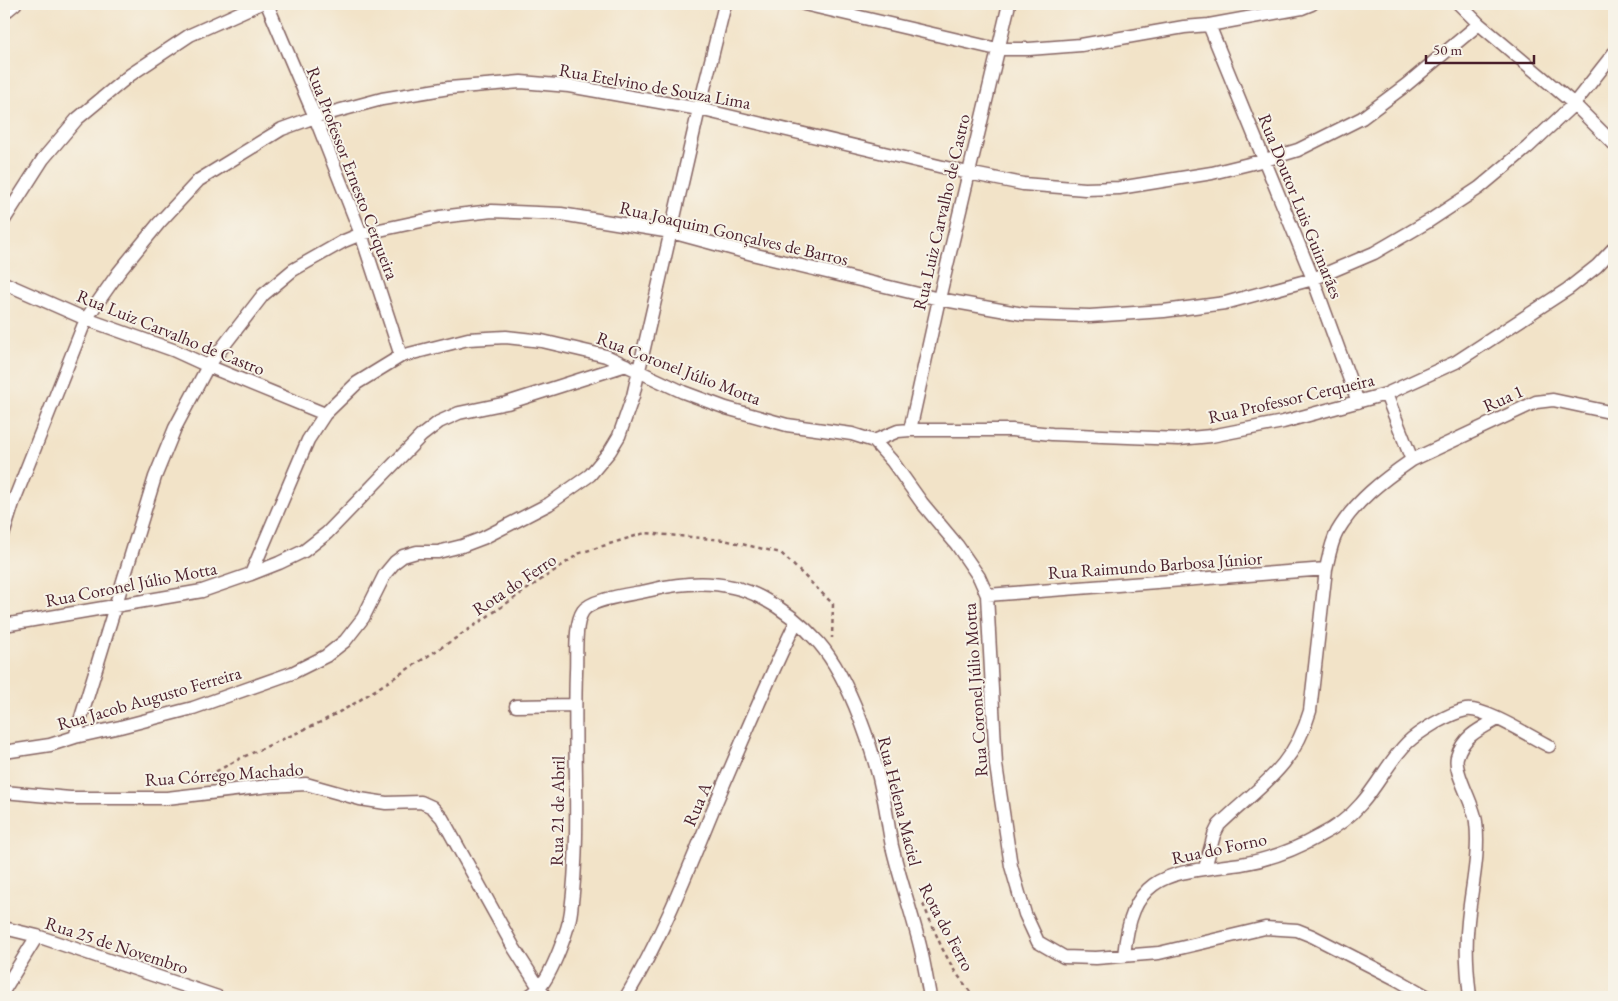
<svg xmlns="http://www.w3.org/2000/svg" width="1618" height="1001" font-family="'EB Garamond',serif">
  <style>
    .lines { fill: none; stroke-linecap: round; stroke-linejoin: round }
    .street-casing { stroke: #856462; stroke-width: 15 }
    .path { stroke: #856462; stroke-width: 2.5; stroke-dasharray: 4 4; stroke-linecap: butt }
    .street { stroke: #fff; stroke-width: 12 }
    .labels { text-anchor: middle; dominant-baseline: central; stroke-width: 4; stroke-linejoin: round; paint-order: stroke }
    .street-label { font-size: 18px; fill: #4a1f2b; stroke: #f7f3e8 }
  </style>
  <rect width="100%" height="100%" fill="#f7f3e8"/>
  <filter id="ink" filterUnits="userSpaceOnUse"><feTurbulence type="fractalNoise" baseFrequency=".02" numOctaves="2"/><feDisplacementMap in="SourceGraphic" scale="10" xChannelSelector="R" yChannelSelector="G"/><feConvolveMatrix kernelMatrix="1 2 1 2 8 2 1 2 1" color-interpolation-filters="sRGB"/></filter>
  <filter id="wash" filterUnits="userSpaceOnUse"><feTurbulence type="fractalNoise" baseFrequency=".0096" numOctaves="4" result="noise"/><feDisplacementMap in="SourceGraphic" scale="20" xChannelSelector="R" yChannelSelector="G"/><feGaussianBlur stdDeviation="1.12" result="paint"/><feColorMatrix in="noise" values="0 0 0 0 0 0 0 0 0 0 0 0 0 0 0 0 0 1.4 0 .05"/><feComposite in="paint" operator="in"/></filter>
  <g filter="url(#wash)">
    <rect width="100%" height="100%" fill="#f2e3c8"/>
  </g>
  <g filter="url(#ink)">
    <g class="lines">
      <defs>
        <path id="street" d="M267,4L315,117L361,234L401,356
          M804,4L997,49H1029L1081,45L1184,27L1209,25L1302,8L1312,4
          M1459,4L1479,24L1574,104L1614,144
          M4,13L15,4
          M1209,25L1313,279L1358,402
          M4,220L43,159L77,119L130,75L190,35L259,4
          M4,283L86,319L173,350L208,366L325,414
          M910,430L939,299L1009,4
          M874,441L898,431L910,430H1012L1052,434L1179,439L1211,436L1283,422L1386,394L1456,362L1568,289L1597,266L1614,248
          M1412,460L1536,402L1553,400L1614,413
          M4,532L13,503L86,319L119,272L159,223L199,180L282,129L315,117L382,99L449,88L521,82L569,86L699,109L968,173L1023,184L1085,189L1119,188L1212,173L1265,160L1298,150L1362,118L1406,85L1479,24
          M251,574L279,563L304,551L327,533L421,436L439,422L459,413L507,403L626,365
          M987,595L1326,569
          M4,625L202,591L251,574L308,440L325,414L357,383L401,356L468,339L506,337L542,341L606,356L683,392L726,408L787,425L852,434L874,441L892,461L922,503L957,545L979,577L987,595L996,765L1011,866L1025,914L1038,942L1064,957L1096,958L1159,953L1265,928L1297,930L1312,936L1398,980L1428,997
          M516,706L575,705
          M75,737L155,477L175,428L208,366L263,295L293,270L344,241L361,234L440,217L492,211L561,214L671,232L756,255L939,299L1023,314L1090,316L1164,311L1225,303L1313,279L1374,253L1429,221L1479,188L1528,147L1574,104L1614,53
          M4,752L50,745L75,737L120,727L193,708L292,673L326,656L345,641L363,618L385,574L395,562L403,556L417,552H438L462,546L483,538L549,504L590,475L610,451L619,436L633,396L699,109L725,4
          M4,792L70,798H167L269,786L306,784L360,799L386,803L421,802L432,807L442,818L514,948L545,997
          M1205,868L1214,835L1219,825C1259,786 1293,769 1310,711L1326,569C1329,556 1331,543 1337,532C1355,501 1383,480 1412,460L1386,394
          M4,928L37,936L218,997
          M1124,956C1132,870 1169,874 1241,864C1267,860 1296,849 1319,836C1335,828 1350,817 1361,804C1378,785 1389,761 1407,743C1415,735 1425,729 1435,723C1444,718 1455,712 1466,710C1484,707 1531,737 1549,746
          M4,990L37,936
          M528,997C532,994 537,991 540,987C552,973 569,929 571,911C581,832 573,752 576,672C577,656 574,624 583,611C592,598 635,594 651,590C688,581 728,580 762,598C783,609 803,625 819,643C850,679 875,754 884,800C887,815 889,831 892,846C900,880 912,913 920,946C924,963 927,980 930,997
          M626,997C661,939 686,875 712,812C739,748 766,684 796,622
          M1470,997C1467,972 1465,947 1468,921C1471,889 1480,855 1476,822C1474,803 1453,772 1457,757C1463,736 1480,729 1498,719"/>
      </defs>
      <use href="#street" class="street-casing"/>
      <path class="path" d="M202,779L241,758L321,722L352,705L459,636L580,553L645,533L724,540L781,553L833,604L832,638
        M923,904L942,948L954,970L974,997"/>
      <use href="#street" class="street"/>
    </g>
  </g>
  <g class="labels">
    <g class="street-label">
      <text transform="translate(655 86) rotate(10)">Rua Etelvino de Souza Lima</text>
      <text transform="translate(353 173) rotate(69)">Rua Professor Ernesto Cerqueira</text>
      <text transform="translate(1301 206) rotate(68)">Rua Doutor Luis Guimarães</text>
      <text transform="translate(941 212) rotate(-77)">Rua Luiz Carvalho de Castro</text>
      <text transform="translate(734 233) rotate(13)">Rua Joaquim Gonçalves de Barros</text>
      <text transform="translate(171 332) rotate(22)">Rua Luiz Carvalho de Castro</text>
      <text transform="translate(679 368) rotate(21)">Rua Coronel Júlio Motta</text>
      <text transform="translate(1291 398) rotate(-13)">Rua Professor Cerqueira</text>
      <text transform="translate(1503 398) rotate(-24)">Rua 1</text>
      <text transform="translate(1155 565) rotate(-4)">Rua Raimundo Barbosa Júnior</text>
      <text transform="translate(131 584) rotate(-11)">Rua Coronel Júlio Motta</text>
      <text transform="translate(514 584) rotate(-34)">Rota do Ferro</text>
      <text transform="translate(975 690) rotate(-94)">Rua Coronel Júlio Motta</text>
      <text transform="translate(149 698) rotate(-16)">Rua Jacob Augusto Ferreira</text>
      <text transform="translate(224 774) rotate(-4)">Rua Córrego Machado</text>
      <text transform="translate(900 801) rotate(76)">Rua Helena Maciel</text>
      <text transform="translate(697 804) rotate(-67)">Rua A</text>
      <text transform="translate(557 811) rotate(-89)">Rua 21 de Abril</text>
      <text transform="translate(1219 848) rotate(-12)">Rua do Forno</text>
      <text transform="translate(947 927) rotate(62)">Rota do Ferro</text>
      <text transform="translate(117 945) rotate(18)">Rua 25 de Novembro</text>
    </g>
  </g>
  <rect width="1618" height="1001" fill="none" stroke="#f7f3e8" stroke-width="20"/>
  <path d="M1426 55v8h108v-8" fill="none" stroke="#4a1f2b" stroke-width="2.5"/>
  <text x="1433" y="55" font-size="15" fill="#4a1f2b" stroke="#f7f3e8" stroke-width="4" paint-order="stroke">50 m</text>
</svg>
